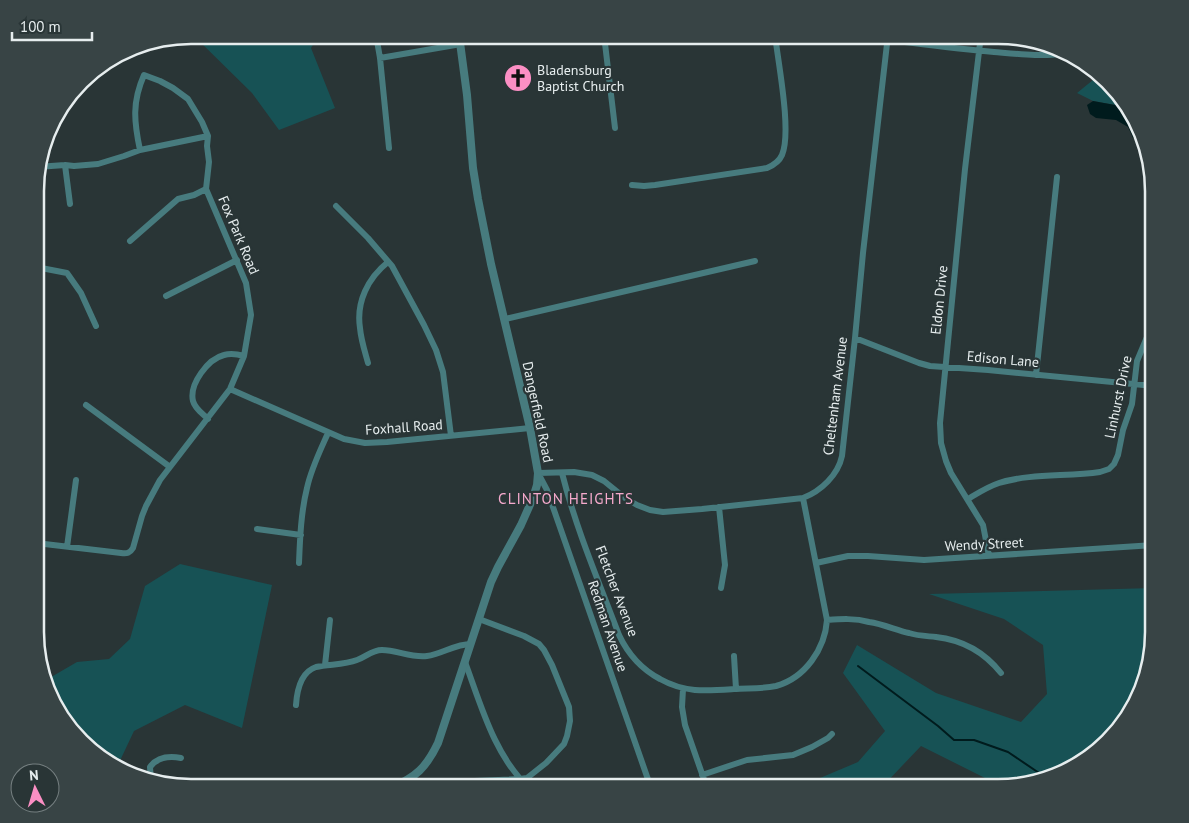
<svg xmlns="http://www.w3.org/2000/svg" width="1189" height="823" font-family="'PT Sans',sans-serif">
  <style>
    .green { fill: #175255 }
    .water { fill: #001b1d }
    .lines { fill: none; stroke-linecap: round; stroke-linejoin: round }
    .stream { stroke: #001b1d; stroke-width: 2 }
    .minor { stroke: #477b7e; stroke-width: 6 }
    .tertiary { stroke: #477b7e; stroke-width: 8 }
    .labels { text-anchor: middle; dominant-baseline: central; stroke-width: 4.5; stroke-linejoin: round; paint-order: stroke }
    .poi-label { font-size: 14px; fill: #e6edee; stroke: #293536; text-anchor: start }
    .street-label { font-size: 14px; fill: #e6edee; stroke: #293536 }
    .neighbourhood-label { font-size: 15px; letter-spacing: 1px; fill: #f6aacd; stroke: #293536 }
    .rim { fill: none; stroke: #e6edee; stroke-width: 2.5 }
  </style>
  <rect width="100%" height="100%" fill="#293536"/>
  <path class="green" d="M193,35H319L311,48L335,108L279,130L252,93Z
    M1099,75L1126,107L1093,101L1077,93Z
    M180,564L272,585L242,728L185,705L134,731L117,767L96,756L56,710L46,680L77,662L109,659L130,639L145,586Z
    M1154,588V642L1146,683L1122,727L1067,772L1003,787L921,746L881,788H789L801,786L858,762L885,731L843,673L857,645L936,693L1021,722L1047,694L1043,645L1004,619L929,594Z"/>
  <path class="water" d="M1093,101L1126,107L1138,122L1140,132L1133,138L1128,127L1116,120L1096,118L1090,114L1087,105Z"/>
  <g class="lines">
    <path class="stream" d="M858,666L938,726L954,740H974L1008,752L1045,777"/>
    <path class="minor" d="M376,35L380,58L389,148
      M604,35L615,128
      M845,35C895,40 944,48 994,52C1018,54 1043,57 1067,53
      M981,35L965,169L940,423L941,443L946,461L951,473L983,525L989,556
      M775,39L801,35
      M380,58L461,44
      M65,165L70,204
      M37,167L65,165L74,166L98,164L124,156L140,150L208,136
      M632,185L644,186L655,185L767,168C774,165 779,162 782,155C792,132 778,62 775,35
      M336,206L368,238L392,266L424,325L436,350L443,372L451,436
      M130,241L178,199L194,195L206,189
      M36,267L67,273L81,293L96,326
      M166,296L237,260
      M505,319L755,261
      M855,338L919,363L930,366L988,370L1154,386
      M368,363C365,352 361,340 360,328C356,302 368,278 388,262
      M1036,375L1057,177
      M230,389L344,439L365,443L387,442L530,428
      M86,405L170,467
      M208,419C203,414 195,409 193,401C189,384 208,359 224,355C231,353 237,354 244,356
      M562,473C576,529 599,582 619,635C628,654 641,669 660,679C685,693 706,691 734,689C748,688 762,689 776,686C805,678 825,649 827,620L803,498
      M968,499C978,493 987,487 999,483C1031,473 1067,477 1100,472L1109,469L1114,464L1118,455L1123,430L1132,404L1137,361L1150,330L1154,303
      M719,507L725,565L721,588
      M257,529L301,535
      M36,543L121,553C127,554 130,553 133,548L142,516L146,506L160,480L230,389L244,356L251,315L246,283L206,189L209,162L207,146L208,136L202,122L188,99L173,88L160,81L144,75C132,102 134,122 140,150
      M67,547L76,480
      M299,563C300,538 301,512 307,488C311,469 320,451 328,433
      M816,563L848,556H868L924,560L1154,545
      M827,620C841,619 855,618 869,622C883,624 896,630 909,633C918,636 927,636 936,637C963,640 985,653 1001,673
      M734,656L736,689
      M465,662C481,705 494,755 529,788
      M325,665L330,620
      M683,689L682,707L685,725L707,788
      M296,705C297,690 301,672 316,667C329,664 344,665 357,660C366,657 372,650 382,650C397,650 411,658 427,656C442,654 455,644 471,644
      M702,775L747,760L793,755L812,747L828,738L832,734
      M408,780L427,783L520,779L527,778L546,763L564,744L567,736L570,721L569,707L552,665L544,650L539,644L524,636L479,619
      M151,782L150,767C158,756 170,756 181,758
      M651,788L547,490L538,473L574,472L592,475L604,481L625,498L637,505L650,510L663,512L702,509L803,498C821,491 838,475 842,456L855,338L863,253L888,35"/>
    <path class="tertiary" d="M391,788C416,777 426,768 438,743L491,582L498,567L521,525L533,498L537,485L538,473L530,428L491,264L478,199L473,168L467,95L459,35"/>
  </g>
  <defs>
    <symbol id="church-disc" viewBox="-11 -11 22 22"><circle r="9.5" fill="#fb8fc4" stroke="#293536"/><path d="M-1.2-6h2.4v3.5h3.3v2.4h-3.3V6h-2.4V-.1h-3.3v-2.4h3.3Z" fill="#111"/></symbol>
  </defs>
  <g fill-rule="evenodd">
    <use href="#church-disc" x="502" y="62" width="32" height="32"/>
  </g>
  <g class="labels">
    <g class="poi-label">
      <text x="537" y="70">Bladensburg<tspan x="537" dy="16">Baptist Church</tspan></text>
    </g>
    <g class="street-label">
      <text transform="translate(239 235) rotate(67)">Fox Park Road</text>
      <text transform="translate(939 300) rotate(-84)">Eldon Drive</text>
      <text transform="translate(1003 359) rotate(5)">Edison Lane</text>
      <text transform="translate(835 396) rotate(-83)">Cheltenham Avenue</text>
      <text transform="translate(1118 397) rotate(-78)">Linhurst Drive</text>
      <text transform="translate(538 412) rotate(78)">Dangerfield Road</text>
      <text transform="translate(404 427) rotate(-4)">Foxhall Road</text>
      <text transform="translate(984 544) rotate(-3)">Wendy Street</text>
      <text transform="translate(617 591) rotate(69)">Fletcher Avenue</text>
      <text transform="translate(608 626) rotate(71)">Redman Avenue</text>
    </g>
    <g class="neighbourhood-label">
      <text x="566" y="498">CLINTON HEIGHTS</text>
    </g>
  </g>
  <path d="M0 0H1189V823H0ZM191 44H998A147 147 0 0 1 1145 191V632A147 147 0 0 1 998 779H191A147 147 0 0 1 44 632V191A147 147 0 0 1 191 44Z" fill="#384445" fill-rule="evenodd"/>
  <path class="rim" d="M191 44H998A147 147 0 0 1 1145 191V632A147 147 0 0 1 998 779H191A147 147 0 0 1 44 632V191A147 147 0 0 1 191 44Z"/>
  <g transform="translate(35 788) rotate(355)"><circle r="24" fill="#293536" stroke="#757f80"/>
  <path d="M0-4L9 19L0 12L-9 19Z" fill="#fb8fc4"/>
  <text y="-8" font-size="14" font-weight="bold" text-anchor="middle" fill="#e6edee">N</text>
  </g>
  <path d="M12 32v8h80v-8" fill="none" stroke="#e6edee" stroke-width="2.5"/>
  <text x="20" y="32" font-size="15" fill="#e6edee" stroke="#293536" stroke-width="4" paint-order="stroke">100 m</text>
</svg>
